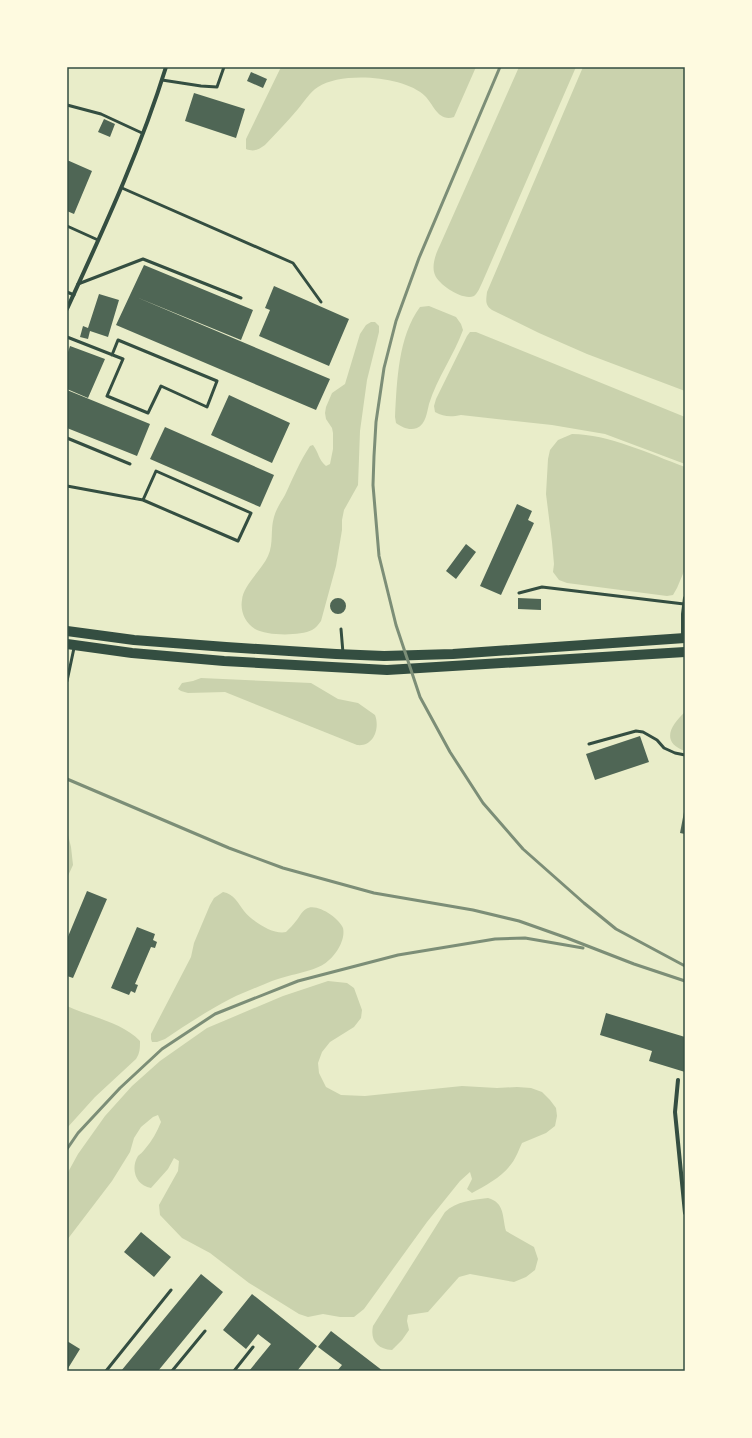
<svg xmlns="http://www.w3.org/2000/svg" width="752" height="1438" font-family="Overpass,sans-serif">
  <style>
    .green { fill: #cad2ad }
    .building { fill: #4f6655 }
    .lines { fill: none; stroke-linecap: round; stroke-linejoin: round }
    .service { stroke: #344e41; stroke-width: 3 }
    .minor { stroke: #344e41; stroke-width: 4 }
    .primary { stroke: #344e41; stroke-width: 10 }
    .rail { stroke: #7c8e77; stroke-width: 3 }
    .neatline { fill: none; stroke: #344e41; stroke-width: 1.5 }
  </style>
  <rect width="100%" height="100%" fill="#e9edc9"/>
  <path class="green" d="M281,67H476L454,117C438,122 434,105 425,96C405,76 342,71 318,87C310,92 304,102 298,109C287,122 276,133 265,145C258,150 254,152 246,149V139Z
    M519,67H576L482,283C480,287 478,293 474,296C463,301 439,285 435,275C431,266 436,253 440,245Z
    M583,67H685V391L587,354L539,333L492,310C485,305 486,301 487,292Z
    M429,306L456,317L461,324L463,330C454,355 437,378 429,404C427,412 426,424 417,428C409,431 402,427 396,423L395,417C397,381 398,337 420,307Z
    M371,322H375L379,326V332L367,380L360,431L358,485L344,510L342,520V530L336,566L321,621C318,625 316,628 312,630C300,636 267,636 255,629C245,623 240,611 242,600C243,585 262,570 268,556C274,543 270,530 274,517C276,509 281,502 285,495C293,478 300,461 310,446L313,445C319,453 318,459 326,466L330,464L333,449V433L332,428L326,419L325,413L326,407L332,393L345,384L360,334L366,325Z
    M470,332H476L685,417V464L605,434L552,425L461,415C451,417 444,417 435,412L434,406L436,399L467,336Z
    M572,434C608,434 650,454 685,467V569L677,588L673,595L667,596L567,583L559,580L553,572L554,564L552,542L546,494L548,459L550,450L558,440Z
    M201,678L311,683L338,699L358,703L375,715C380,728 374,747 357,745L225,692L188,693L181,691L178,689L182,683L193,681Z
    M685,712V751C660,742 671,725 685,712Z
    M67,831L71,847L73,865L67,878Z
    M223,892C234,894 238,903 244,911C252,921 273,935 286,932C289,929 293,925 296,921C299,918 301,912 306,909C316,902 339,918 343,928C346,941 334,958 324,964C312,972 287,975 272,981C258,987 244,992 230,999C207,1011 186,1025 165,1039L157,1042H152L151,1039V1034L191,957L194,943L210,905L214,898Z
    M328,981L347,983L354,988L362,1010L361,1018L354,1027L330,1042L322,1052L318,1063L319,1073L326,1087L341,1095L365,1096L462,1086L497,1088L517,1087L531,1088L542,1092L550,1100L556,1108L557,1116L555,1126L546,1133L522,1143C519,1149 516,1158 512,1163C502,1177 486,1185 472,1193L467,1189L472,1179L470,1172L460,1181L427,1222L364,1309L354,1317H340L323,1314L308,1317L299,1314L249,1283L210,1253L182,1238L160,1215L159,1205L178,1171L179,1161L174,1158L168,1169L151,1188C136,1186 130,1169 138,1156C140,1154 143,1152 145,1149C152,1141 157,1132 161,1122L158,1115L153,1117L141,1127L134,1138L130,1152L112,1181L67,1240V1174L78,1154L105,1116L132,1086L160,1061L207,1028L283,996Z
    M67,1006C90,1017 122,1022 140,1041C140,1048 140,1053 136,1059L95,1097L67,1128Z
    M488,1198C505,1203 502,1216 506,1231L534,1247L538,1259L535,1270L526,1277L514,1282L470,1274L459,1277L428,1312L408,1315L407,1321L409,1330L402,1340L392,1350C377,1349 370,1340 373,1326L445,1212C457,1201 472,1200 488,1198Z"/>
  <path class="building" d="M251,72L267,79L263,88L247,81Z
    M194,93L245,109L236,138L185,121Z
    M104,119L115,124L110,137L98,132Z
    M67,160L92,171L74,214L67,211Z
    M144,265L253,310L241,340L136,297L330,379L316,410L116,325Z
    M274,286L349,319L329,366L259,336L270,310L265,308Z
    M99,294L119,300L108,337L90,331L88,339L80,337L83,326L88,328Z
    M70,346L105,359L88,398L67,389V355Z
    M67,390L150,424L137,456L67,428Z
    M229,395L290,423L272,463L211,435Z
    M165,427L274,475L260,507L150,459Z
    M517,504L532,511L528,520L534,523L501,595L480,586Z
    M466,544L476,552L456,579L446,571Z
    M330 606a8 8 0 1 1 16 0a8 8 0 1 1-16 0Z
    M518,598L541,599V610L518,609Z
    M640,736L649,762L595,780L586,754Z
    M684,812H685V834L680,833Z
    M87,891L107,899L73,978L67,976V939Z
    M137,927L155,934L153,940L157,942L155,948L151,947L135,984L138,985L135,993L131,991L129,995L111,988Z
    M606,1013L685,1037V1072L649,1061L652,1051L600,1035Z
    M141,1232L171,1257L154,1277L124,1252Z
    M201,1274L223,1292L158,1371H121Z
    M252,1294L317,1346L297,1371H249L271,1344L258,1334L246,1349L223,1330Z
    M331,1331L383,1371H337L342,1365L318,1347Z
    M67,1341L80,1349L67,1370Z"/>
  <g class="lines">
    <path class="service" d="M162,80L201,86L217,87L224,67
      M67,105L101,114L142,133
      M122,188L293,263L321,302
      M67,226L98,240
      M78,284L143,259L241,298
      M67,292L74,295
      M67,337L123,359L107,396L148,413L161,386L207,407L217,381L118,340L112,355
      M67,438L130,464
      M67,486L143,500L238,541L251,513L156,471L143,500
      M519,593L542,587L684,604
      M341,629L343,653
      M67,681L74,648
      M589,744L636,731L643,732L657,740L664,748L675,753L685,755
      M106,1371L171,1290
      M172,1371L205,1331
      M234,1371L253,1347"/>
    <path class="minor" d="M67,309C103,230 140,151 166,67
      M683,637V614L685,598
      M678,1080L675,1112L685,1213"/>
    <path class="primary" d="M67,631L134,640L226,647L336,654L384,656L453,654L685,638
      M67,644L132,653L224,661L387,670L685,652"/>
    <path class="rail" d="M500,67L419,258L396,321L384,368L376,422L374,456L373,485L379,556L396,625L420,697L450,752L483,803L523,849L584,903L616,929L685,966
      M67,779L229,848L283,868L374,893L473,910L519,921L567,938L634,964L685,981
      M67,1149L78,1133L120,1088L162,1049L215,1014L298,981L398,955L495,939L525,938L583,948"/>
  </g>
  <rect width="752" height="1438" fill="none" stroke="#fefae0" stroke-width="136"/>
  <rect x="68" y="68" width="616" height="1302" class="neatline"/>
</svg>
